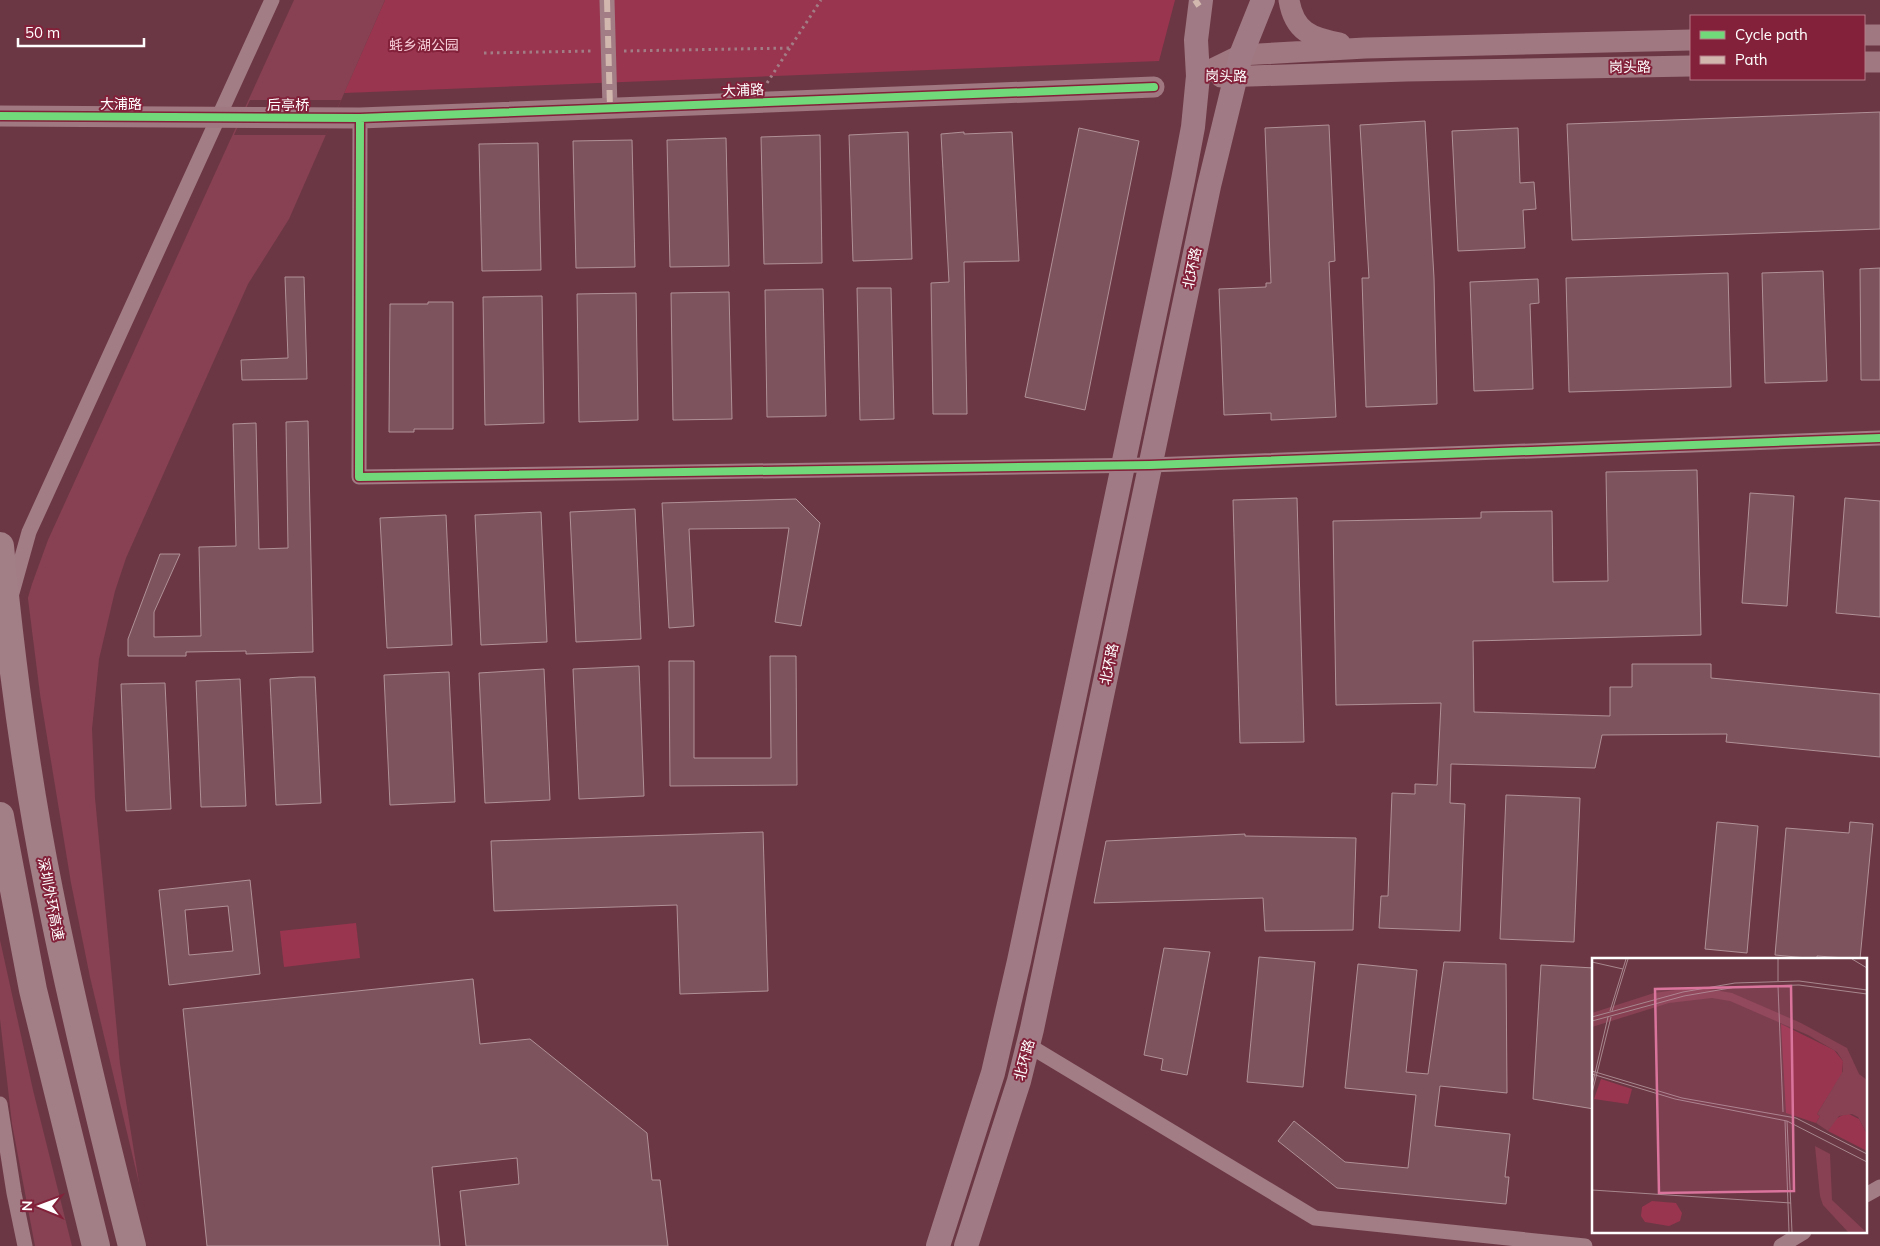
<svg xmlns="http://www.w3.org/2000/svg" width="1880" height="1246" font-family="Mulish,'Noto Sans SC',sans-serif">
  <style>
    .green { fill: #99354f }
    .water { fill: #874153 }
    .pier { fill: #6c3744 }
    .building { fill: #7d535d; stroke: #b09198; fill-rule: evenodd }
    .lines { fill: none; stroke-linecap: round; stroke-linejoin: round }
    .path { stroke: #a27d86; stroke-width: 3; stroke-dasharray: 2.5 4; stroke-linecap: butt }
    .street { stroke: #a27d86; stroke-width: 15 }
    .secondary { stroke: #9f7881; stroke-width: 21 }
    .primary { stroke: #a07b85; stroke-width: 24 }
    .highway { stroke: #a27e87; stroke-width: 28 }
    .highway-bridge { stroke: #a27e87; stroke-width: 28 }
    .quiet { stroke: #d1b7ad; stroke-width: 6; stroke-dasharray: 12 6; stroke-linecap: butt }
    .cycleway-casing { stroke: #822139; stroke-width: 11 }
    .cycleway { stroke: #71d979; stroke-width: 8 }
    .labels { text-anchor: middle; dominant-baseline: central; stroke-width: 4; stroke-linejoin: round; paint-order: stroke }
    .park-label { font-size: 14px; fill: #f6ccd7; stroke: #822139 }
    .street-label { font-size: 14px; fill: #fff; stroke: #822139 }
    .inset-road { fill: none; stroke: #a7878f; stroke-width: 1 }
    .view { fill: #da749d; fill-opacity: 0.15; stroke: #da749d; stroke-width: 2.5 }
    .inset-edge { fill: none; stroke: #fff; stroke-width: 2.5 }
  </style>
  <rect width="100%" height="100%" fill="#6c3744"/>
  <path class="green" d="M385,0H1175L1159,61L344,93Z
    M356,923L360,958L284,967L280,931Z"/>
  <path class="water" d="M294,0H385L289,219L248,284L126,558L115,591L99,659L92,729L95,798L120,1064L140,1189L152,1246H35L12,1124L0,1019V716L19,628L32,584L48,540Z"/>
  <path class="pier" d="M250,100H341L326,135H234Z
    M27,591L40,694L71,883L90,977L154,1246H72L33,1090L0,940V702L17,628Z"/>
  <path class="building" d="M1880,112V229L1572,240L1567,124Z
    M1425,121L1434,278L1437,404L1366,407L1362,278H1369L1360,125Z
    M1329,125L1335,261L1329,262L1336,417L1271,420V413L1224,415L1219,289L1266,287V283H1271L1265,128Z
    M1079,128L1139,141L1085,410L1025,397Z
    M1518,128L1520,183L1534,182L1536,209L1523,210L1525,248L1458,251L1452,131Z
    M908,132L912,259L853,261L849,135Z
    M964,132V134L1012,132L1019,261L964,262L967,414H933L931,283L949,282L941,134Z
    M820,135L822,263L764,264L761,137Z
    M726,138L729,266L670,267L667,140Z
    M632,140L635,267L576,268L573,141Z
    M538,143L541,270L482,271L479,144Z
    M1880,268V380H1861L1860,269Z
    M1823,271L1827,381L1765,383L1762,273Z
    M1728,273L1731,387L1569,392L1566,278Z
    M285,277H304L307,379L242,380L241,360L288,358Z
    M1538,279L1539,303L1530,304L1533,389L1474,391L1470,282Z
    M857,288H891L894,419L860,420Z
    M823,289L826,416L767,417L765,290Z
    M729,292L732,419L673,420L671,293Z
    M636,293L638,420L579,422L577,294Z
    M542,296L544,423L485,425L483,297Z
    M428,302H453V429H414V432H389L390,304H428Z
    M308,421L313,652L246,654V651L186,652V656H128V639L160,554H180L154,612V637L201,636L199,547L236,546L233,424L256,423L259,549L288,548L286,422Z
    M1697,470L1701,635L1473,641L1474,712L1610,716V687H1632V664H1711V678L1880,694V757L1726,742L1727,734L1602,735L1595,768L1451,764L1450,803L1465,804L1460,931L1379,928L1381,896H1388L1392,793L1415,794V784L1437,785L1441,703L1336,705L1333,521L1481,518V512L1552,511L1553,582L1608,581L1606,472Z
    M1750,493L1794,496L1787,606L1742,603Z
    M1297,498L1304,742L1240,743L1233,500Z
    M1845,498L1880,501V617L1836,613Z
    M796,499L820,523L801,626L775,622L789,528L689,529L694,626L669,628L662,503Z
    M635,509L641,639L576,642L570,512Z
    M541,512L547,642L481,645L475,515Z
    M446,515L452,645L387,648L380,518Z
    M770,656H796L797,785L670,786L669,661H694V758H771Z
    M639,666L644,796L579,799L573,669Z
    M544,669L550,800L485,803L479,673Z
    M449,672L455,802L390,805L384,675Z
    M300,677H315L321,803L276,805L270,679Z
    M240,679L246,806L201,807L196,681Z
    M165,683L171,809L126,811L121,684Z
    M1506,795L1580,798L1574,942L1500,939Z
    M1717,822L1758,826L1747,953L1705,949Z
    M1850,822L1873,824L1860,959L1817,956V959L1775,955L1786,828L1849,833Z
    M763,832L768,991L680,994L677,905L494,911L491,841Z
    M1245,834V836L1356,838L1353,930L1265,931L1263,898L1094,903L1106,841Z
    M250,880L260,974L169,985L159,890ZM228,906L233,951L189,955L185,910Z
    M1164,948L1210,952L1187,1075L1161,1070L1163,1059L1144,1055Z
    M1259,957L1315,962L1303,1087L1247,1082Z
    M1444,962L1506,964L1507,1093L1440,1086L1435,1126L1510,1134L1505,1177H1509L1506,1204L1337,1188L1278,1141L1294,1121L1345,1162L1408,1168L1416,1095L1345,1088L1358,964L1417,970L1406,1072L1428,1074Z
    M1541,965L1594,968V1109L1533,1099Z
    M473,979L480,1044L530,1039L647,1133L652,1180H660L668,1246H466L460,1191L519,1184L517,1158L432,1167L440,1246H207L183,1009Z"/>
  <g class="lines">
    <path class="path" d="M624,51L791,48
      M484,53L593,51
      M767,83L821,0"/>
    <path class="street" d="M607,0L610,108
      M360,118L359,477L1150,465L1880,438
      M12,593L29,532L272,0
      M1028,1045L1315,1218L1585,1246
      M0,1104L14,1193L25,1246
      M1866,1195L1880,1187
      M1781,1246L1804,1232"/>
    <path class="secondary" d="M1289,0C1294,31 1311,38 1340,43
      M1864,35H1880
      M1864,62H1880
      M1198,76L1241,55L1365,48L1691,40
      M1221,77L1406,71L1691,66
      M0,116L360,118L1154,87"/>
    <path class="primary" d="M938,1246L993,1073L1019,961L1183,180L1193,127L1198,76L1196,40L1201,0
      M966,1246L1019,1081L1032,1029L1209,186L1241,55L1263,0"/>
    <path class="highway" d="M0,816L33,990L96,1246"/>
    <path class="highway-bridge" d="M0,546C11,661 26,776 49,890C73,1010 102,1128 132,1246"/>
    <path class="quiet" d="M607,0L610,108
      M1195,0L1199,6"/>
    <defs>
      <path id="cycleway" d="M0,116L360,118L1154,87
        M360,118L359,477L1150,465L1880,438"/>
    </defs>
    <use href="#cycleway" class="cycleway-casing"/>
    <use href="#cycleway" class="cycleway"/>
  </g>
  <g class="labels">
    <g class="park-label">
      <text x="424" y="45">蚝乡湖公园</text>
    </g>
    <g class="street-label">
      <text transform="translate(1630 67) rotate(-1)">岗头路</text>
      <text transform="translate(1226 76) rotate(1)">岗头路</text>
      <text transform="translate(743 90) rotate(-2)">大浦路</text>
      <text x="121" y="104">大浦路</text>
      <text x="288" y="105">后亭桥</text>
      <text transform="translate(1192 268) rotate(-78)">北环路</text>
      <text transform="translate(1109 664) rotate(-78)">北环路</text>
      <text transform="translate(51 899) rotate(79)">深圳外环高速</text>
      <text transform="translate(1024 1060) rotate(-75)">北环路</text>
    </g>
  </g>
  <g transform="translate(1592 958)">
    <rect width="275" height="275" fill="#6c3744"/>
    <path d="M189,66L242,92L251,103L250,116L225,156L228,158L224,165L194,155ZM9,121L40,131L36,146L2,141ZM255,155L267,161L275,176V193L236,173L243,161ZM60,243L84,245L90,255L88,263L77,268L53,264L49,258L50,249Z" fill="#99354f"/>
    <path d="M105,29L140,35L209,65L255,90L267,116L275,122V176L266,159L260,156L247,158L236,173L224,165L228,158L225,156L251,113V103L245,94L216,77L138,43L120,40L77,45L0,69V55L62,35ZM223,188L238,196L240,242L274,274H256L231,247L228,238Z" fill="#874153"/>
    <path class="inset-road" d="M186,1V23M260,1L275,10M0,4L31,11M186,28L191,154M18,53L34,1M20,53L36,1M0,59L91,34L143,25L207,23L275,32M0,63L92,38L144,29L207,27L275,36M0,113L90,140L204,160L275,196M0,116L83,141L195,163L275,204M0,128L16,59M0,135L19,59M193,163L197,274M195,163L200,274M0,232L199,245"/>
    <path class="view" d="M199,28L202,233L67,235L63,31Z"/>
    <rect width="275" height="275" class="inset-edge"/>
  </g>
  <rect x="1690" y="15" width="175" height="65" fill="#822139" stroke="#b47a88"/>
  <rect x="1700" y="31" width="25" height="8" fill="#71d979" stroke="#b47a88"/>
  <text x="1735" y="40" font-size="15" fill="#ffffff">Cycle path</text>
  <rect x="1700" y="56" width="25" height="8" fill="#d1b7ad" stroke="#b47a88"/>
  <text x="1735" y="65" font-size="15" fill="#ffffff">Path</text>
  <g transform="translate(40 1206) rotate(271)" stroke="#822139" stroke-width="4" paint-order="stroke">
  <path d="M0-4L9 19L0 12L-9 19Z" fill="#ffffff"/>
  <text y="-8" font-size="14" font-weight="bold" text-anchor="middle" fill="#ffffff">N</text>
  </g>
  <path d="M18 38v8h126v-8" fill="none" stroke="#ffffff" stroke-width="2.5"/>
  <text x="25" y="38" font-size="15" fill="#ffffff" stroke="#822139" stroke-width="4" paint-order="stroke">50 m</text>
</svg>
